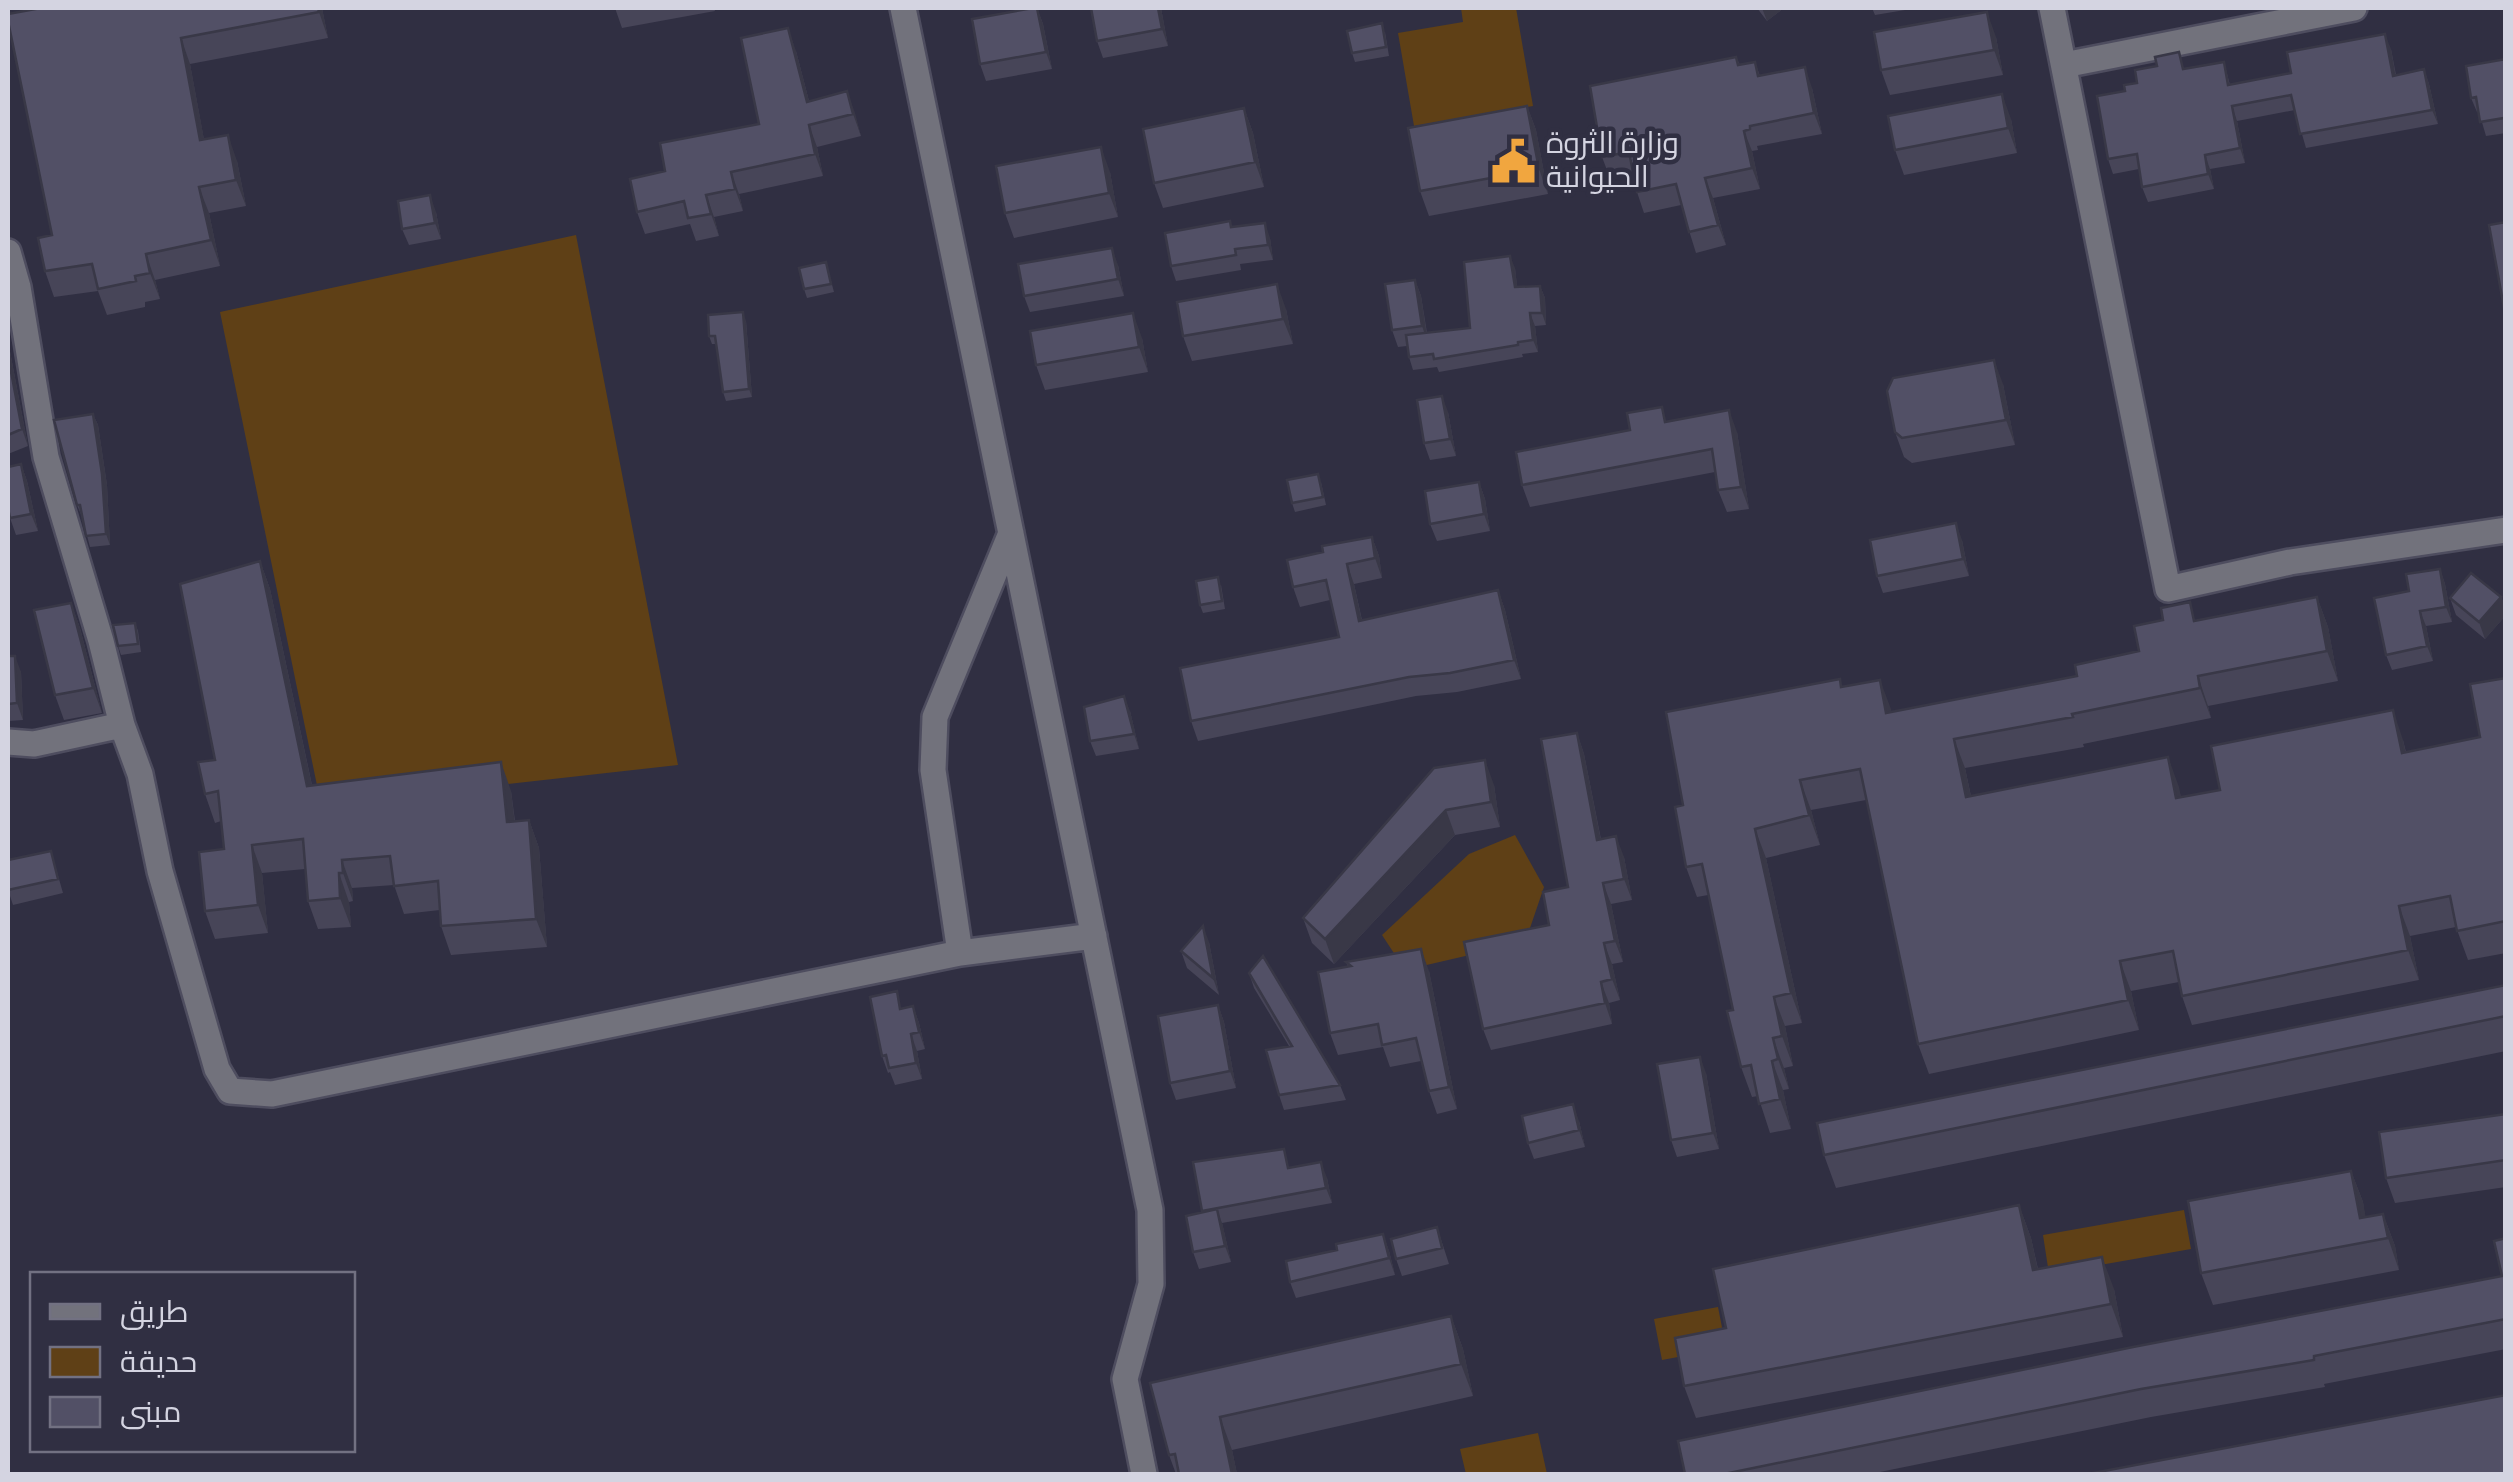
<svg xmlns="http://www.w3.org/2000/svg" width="2513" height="1482" font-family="Overpass,Cairo,sans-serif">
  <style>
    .green { fill: #5f4016 }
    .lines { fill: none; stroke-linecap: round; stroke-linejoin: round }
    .minor-casing { stroke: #4e4d5f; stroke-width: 30 }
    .minor { stroke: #72727c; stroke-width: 25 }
    .wall { fill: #474558 }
    .shaded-wall { fill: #393847 }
    .building { fill: #525066; stroke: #393847; stroke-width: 2.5 }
    .labels { text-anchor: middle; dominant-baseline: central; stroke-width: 9; stroke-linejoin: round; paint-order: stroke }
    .poi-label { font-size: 30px; fill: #d4d4e1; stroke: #302f42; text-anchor: start }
  </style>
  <rect width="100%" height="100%" fill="#302f42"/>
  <path class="green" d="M1461,8H1516L1533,106L1414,126L1398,33L1463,22Z
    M576,235L678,765L321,805L220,312Z
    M1515,835L1544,887L1530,928L1474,954L1405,970L1382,935L1469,854Z
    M2184,1210L2191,1249L2049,1274L2043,1235Z
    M1718,1307L1726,1348L1662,1360L1654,1319Z
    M1538,1433L1547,1474H1466L1460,1449Z"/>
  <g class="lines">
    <defs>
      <path id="minor" d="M903,8L1150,1210L1151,1284L1125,1379L1144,1474
        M2052,8L2168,589L2290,562L2506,530
        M2064,65L2354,8
        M8,252L18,287L46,457L101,641L122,725L140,774L160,871L217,1069L230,1091L272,1094L960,953L1094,936
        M8,742L34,744L122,725
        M960,953L933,770L935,717L1011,533"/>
    </defs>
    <use href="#minor" class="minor-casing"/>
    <use href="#minor" class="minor"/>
  </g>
  <path class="wall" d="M41,8H322L328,38L190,64L204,140L237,161L246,206L209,213L220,266L155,280L160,299L145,302V307L107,315L98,291L54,297L45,271L52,235Z
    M615,8H714L715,11L622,28Z
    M1037,8L1043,24L1052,69L986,81L980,64Z
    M1161,8L1168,46L1103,58L1097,41Z
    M1757,8H1784L1767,21Z
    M1872,8H1917L1875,15Z
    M1385,32L1389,56L1355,62L1352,53Z
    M1996,37L2003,75L1890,95L1881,70Z
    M2391,49L2396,75L2424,69L2429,84L2438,124L2306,148L2295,110L2237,121L2245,163L2210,169L2214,189L2148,202L2142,187L2139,169L2113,174L2108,159L2137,83L2185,69L2224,62L2230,85L2291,73Z
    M796,51L809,101L847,91L861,136L817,147L823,176L739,194L743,211L714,217L719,236L696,241L690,224L645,234L637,212L665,171L759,124Z
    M1736,57L1740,65L1755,62L1760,76L1812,88L1822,134L1757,146L1758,150L1752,151L1760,189L1713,198L1726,245L1696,253L1681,205L1644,213L1637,192L1633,174L1610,178L1602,157Z
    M2506,59V133L2486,136L2479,112H2477L2471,98Z
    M1527,106L1536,130L1548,194L1429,216L1420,191Z
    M1244,108L1253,133L1264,187L1163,208L1154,183Z
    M2011,119L2017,153L1904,175L1895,150Z
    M1110,172L1118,217L1014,238L1005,213Z
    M436,212L441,239L409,245L402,229Z
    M1232,227L1270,238L1273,260L1240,264L1241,270L1176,281L1171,266Z
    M826,262L834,292L807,298L804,289Z
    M1118,265L1124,296L1030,312L1024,296Z
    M1515,268L1517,287L1540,286L1545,298L1546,325L1535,326L1538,352L1522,354L1523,357L1439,372L1437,367L1413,370L1409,357L1407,346L1398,347L1392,330L1415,280L1421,296L1427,333L1470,328Z
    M1286,309L1293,344L1192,361L1183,336Z
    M746,321L752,397L726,401L723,392L716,344H712L709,336Z
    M1142,338L1148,372L1045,390L1036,365Z
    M8,341L28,446L8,454Z
    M2003,384L2015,445L1912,463L1904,457L1895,432Z
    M1448,412L1456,456L1430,460L1424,443Z
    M93,414L98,425L107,485L110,545L90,547L82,517L77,505Z
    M1667,422L1737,432L1749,509L1727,512L1718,490L1715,472L1530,507L1522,485Z
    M21,464L27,481L38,531L16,535L10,518Z
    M1321,482L1326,505L1295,512L1292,503Z
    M1479,482L1485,499L1490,531L1437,541L1430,524Z
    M1372,537L1379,556L1382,578L1354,584L1362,620L1498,590L1505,610L1521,679L1457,692L1416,696L1198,741L1191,721L1339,637L1330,600L1300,607L1293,587L1323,552Z
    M1962,540L1969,576L1883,593L1877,576Z
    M260,561L270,589L312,785L511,791L515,821L529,820L539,848L547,947L451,955L441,926L440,910L404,914L394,885L352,888L353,901L349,902L351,927L318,929L308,901L305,869L262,873L268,933L215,939L205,911L224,849L221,821L215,823L205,794L215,760Z
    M2440,569L2445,584L2452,622L2426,626L2433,661L2392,670L2386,655Z
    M1221,585L1225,609L1203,613L1200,605Z
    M2317,597L2328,627L2338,681L2208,706L2211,718L2083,744L2084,747L1965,768L1971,796L2168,757L2181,797L2220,790L2403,740L2406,752L2480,737L2506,678V953L2468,960L2456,927L2410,936L2419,980L2192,1025L2182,996L2179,982L2131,991L2139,1030L1929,1074L1918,1044L1866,800L1811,810L1820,845L1766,858L1802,1023L1785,1026L1793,1066L1784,1068L1789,1089L1783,1090L1791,1129L1770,1133L1758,1096L1752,1097L1741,1067L1733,1010L1708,895L1697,897L1686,867L1683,805L1843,687L1891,712L2077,676L2139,651L2197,621Z
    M2501,597L2506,609V615L2485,639L2456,615L2450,598Z
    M71,603L80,628L102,713L64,720L55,695Z
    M135,623L138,631L141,652L121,655L118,646Z
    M8,656L21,672L23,720L8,721Z
    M1130,711L1139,749L1096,756L1090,741Z
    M1577,733L1584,754L1601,839L1624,857L1632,900L1611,904L1623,962L1612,964L1620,1000L1609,1003L1612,1024L1491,1050L1483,1029L1549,925L1568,887Z
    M1434,768L1494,785L1500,827L1455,835L1334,964L1312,943L1303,918Z
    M51,851L63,893L13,905L8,890Z
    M1209,942L1219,995L1187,968L1181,951Z
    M1346,962L1429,971L1457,1109L1437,1114L1429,1091L1421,1061L1390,1067L1383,1047L1338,1055L1330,1033L1348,967Z
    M1249,973L1340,1085L1346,1100L1284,1110L1279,1095L1289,1046L1254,988Z
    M2506,985V1051L1836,1188L1824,1155Z
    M1218,1005L1224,1022L1236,1088L1176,1100L1170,1083Z
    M913,1006L919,1023L925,1049L917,1051L922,1079L895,1085L890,1072L888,1073L882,1056L903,1008Z
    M1706,1073L1719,1149L1677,1157L1671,1140Z
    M2506,1114V1187L2395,1203L2386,1178Z
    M1579,1121L1585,1147L1534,1159L1528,1143Z
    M1290,1168L1327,1178L1332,1203L1222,1223L1231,1262L1199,1269L1193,1252L1202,1212Z
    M2351,1171L2363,1202L2365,1217L2383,1214L2395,1246L2399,1270L2213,1305L2201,1273Z
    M2019,1205L2031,1238L2038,1269L2114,1289L2123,1337L1696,1418L1684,1386L1726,1328Z
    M1437,1227L1449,1264L1402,1276L1396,1259Z
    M1383,1234L1389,1251L1395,1275L1296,1298L1290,1282L1337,1250Z
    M2506,1238V1349L2324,1384L2325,1387L2151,1417L1870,1474H1685L2502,1276Z
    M1451,1316L1463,1349L1473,1396L1232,1450L1237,1474H1176L1169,1455L1150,1383Z"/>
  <path class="shaded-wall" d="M318,8H322L328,38L319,12Z
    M1037,8L1043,24L1052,69L1046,52Z
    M1158,8H1161L1168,46L1162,29Z
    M1762,8H1784L1767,21Z
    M1987,12L1996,37L2003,75L1994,50Z
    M788,28L796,51L815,124L807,102Z
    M2385,34L2391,49L2398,90L2393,76Z
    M181,38L190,64L209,166L200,140Z
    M1805,67L1812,88L1822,134L1814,113Z
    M2424,69L2429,84L2438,124L2432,110Z
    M847,91L855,113L861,136L853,114Z
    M2002,94L2011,119L2017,153L2008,128Z
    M1527,106L1536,130L1548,194L1539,169Z
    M2232,106L2237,121L2245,163L2240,148Z
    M1244,108L1253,133L1264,187L1255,162Z
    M809,125L817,147L823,176L815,154Z
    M1744,131L1752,151L1760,189L1752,168Z
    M228,135L237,161L246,206L236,180Z
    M1101,147L1110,172L1118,217L1109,193Z
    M2205,155L2210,169L2214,189L2208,174Z
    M731,172L739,194L743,211L735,189Z
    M1705,178L1713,198L1726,245L1718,225Z
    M199,187L209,213L220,266L211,240Z
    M430,195L436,212L441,239L435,223Z
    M706,195L714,217L719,236L711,214Z
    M1265,223L1270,238L1273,260L1268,245Z
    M1112,248L1118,265L1124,296L1118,279Z
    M146,254L155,280L160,299L150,273Z
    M1510,256L1515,268L1519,300L1515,287Z
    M1415,280L1421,296L1428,343L1422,326Z
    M1277,284L1286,309L1293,344L1283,319Z
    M1540,286L1545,298L1546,325L1542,313Z
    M743,312L746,321L752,397L749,389Z
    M1133,313L1142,338L1148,372L1139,347Z
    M1530,313L1535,326L1538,352L1533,340Z
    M8,341L28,446L22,429L8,356Z
    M1994,360L2003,384L2015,445L2006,420Z
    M1442,396L1448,412L1456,456L1450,439Z
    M1729,410L1737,432L1749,509L1741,487Z
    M93,414L98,425L107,485L110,545L106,534Z
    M21,464L27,481L38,531L31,514Z
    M1479,482L1485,499L1490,531L1484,514Z
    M1956,523L1962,540L1969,576L1963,559Z
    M1372,537L1379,556L1382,578L1375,558Z
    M260,561L270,589L318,814L307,786Z
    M1347,564L1354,584L1366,640L1359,621Z
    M2440,569L2445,584L2452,622L2446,607Z
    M1498,590L1505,610L1521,679L1514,660Z
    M2317,597L2328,627L2338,681L2327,651Z
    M2501,597L2506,609V615L2485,639L2479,622Z
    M71,603L80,628L102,713L93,688Z
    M2420,611L2426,626L2433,661L2427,646Z
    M15,656L21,672L23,720L17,703Z
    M2198,676L2208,706L2211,718L2200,688Z
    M1880,680L1891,709L1897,743L1886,713Z
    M1124,696L1130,711L1139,749L1134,734Z
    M2393,710L2403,740L2412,783L2402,753Z
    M1577,733L1584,754L1605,861L1597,840Z
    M1954,739L1965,768L1977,826L1966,797Z
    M2168,757L2179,787L2187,828L2176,798Z
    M1485,760L1494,785L1500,827L1491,802Z
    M501,762L511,791L518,850L507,822Z
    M1800,780L1811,810L1820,845L1809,815Z
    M1446,810L1455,835L1334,964L1325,939Z
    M529,820L539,848L547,947L536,919Z
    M1755,829L1766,858L1802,1023L1791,993Z
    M1616,836L1624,857L1632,900L1624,879Z
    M252,845L262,873L268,933L258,905Z
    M342,860L352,888L353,901L343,873Z
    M339,873L349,902L351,927L340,898Z
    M1603,883L1611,904L1623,962L1615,941Z
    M2399,906L2410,936L2419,980L2408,950Z
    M1203,926L1209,942L1219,995L1213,978Z
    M1604,943L1612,964L1620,1000L1612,979Z
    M1421,949L1429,971L1457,1109L1449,1087Z
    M2120,961L2131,991L2139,1030L2128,1000Z
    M1601,982L1609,1003L1612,1024L1605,1003Z
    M1774,997L1785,1026L1793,1066L1782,1036Z
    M1218,1005L1224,1022L1236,1088L1230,1071Z
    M913,1006L919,1023L925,1049L919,1032Z
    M911,1034L917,1051L922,1079L916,1063Z
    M1773,1038L1784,1068L1789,1089L1778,1059Z
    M1700,1057L1706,1073L1719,1149L1713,1133Z
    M1772,1061L1783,1090L1791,1129L1780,1099Z
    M1573,1104L1579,1121L1585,1147L1579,1130Z
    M1321,1162L1327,1178L1332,1203L1326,1188Z
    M2351,1171L2363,1202L2370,1242L2360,1218Z
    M2019,1205L2031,1238L2045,1303L2033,1270Z
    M1217,1209L1223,1226L1231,1262L1225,1246Z
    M2383,1214L2395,1246L2399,1270L2388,1238Z
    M1383,1234L1389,1251L1395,1275L1389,1258Z
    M2102,1257L2114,1289L2123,1337L2111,1304Z
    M1451,1316L1463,1349L1473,1396L1461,1364Z
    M1220,1417L1232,1450L1237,1474H1232Z"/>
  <path class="building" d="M41,8H318L319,12L181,38L200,140L228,135L236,180L199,187L211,240L146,254L150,273L135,276L136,281L98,289L92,264L45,271L38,238L52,235L8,21V14Z
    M1033,8H1037L1046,52L980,64L972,19Z
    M1091,8H1158L1162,29L1097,41Z
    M1987,12L1994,50L1881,70L1874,32Z
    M1382,23L1386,47L1352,53L1347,31Z
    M788,28L807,102L847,91L853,114L809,125L815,154L731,172L735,189L706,195L711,214L688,218L684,201L637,212L630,179L665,171L660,143L759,124L741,38Z
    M2385,34L2393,76L2424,69L2432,110L2300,134L2291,95L2232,106L2240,148L2205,155L2208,174L2142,187L2137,154L2108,159L2097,96L2125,91L2124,85L2137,83L2135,70L2157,66L2155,57L2179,52L2183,69L2224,62L2228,85L2291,73L2287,52Z
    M1736,57L1738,65L1755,62L1758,76L1805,67L1814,113L1750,126V129L1744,131L1752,168L1705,178L1718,225L1689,232L1676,184L1637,192L1629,152L1602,157L1590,86Z
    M2506,59V124L2504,118L2480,122L2476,97L2471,98L2466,66Z
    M2002,94L2008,128L1895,150L1888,116Z
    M1527,106L1539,169L1420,191L1408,128Z
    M1244,108L1255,162L1154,183L1143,129Z
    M1101,147L1109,193L1005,213L996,166Z
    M430,195L435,223L402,229L398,201Z
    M1230,221L1231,227L1265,223L1268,245L1235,249L1236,255L1171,266L1165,233Z
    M2506,222V307L2504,308L2489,225Z
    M1112,248L1118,279L1024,296L1018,264Z
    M1510,256L1515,287L1540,286L1542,313H1530L1533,340L1518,342V345L1434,359L1433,354L1409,357L1406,335L1470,328L1464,262Z
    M826,262L831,284L804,289L799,268Z
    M1415,280L1422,326L1392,330L1385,284Z
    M1277,284L1283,319L1183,336L1177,302Z
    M743,312L749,389L723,392L715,336H709L708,315Z
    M1133,313L1139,347L1036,365L1030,331Z
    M8,356L22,429L8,435Z
    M1994,360L2006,420L1902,438L1895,432L1887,391L1893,378Z
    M1442,396L1450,439L1424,443L1417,400Z
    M1662,407L1665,422L1729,410L1741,487L1718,490L1712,449L1522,485L1516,452L1630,430L1627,413Z
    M93,414L102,474L106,534L86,536L80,505H77L54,420Z
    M21,464L31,514L10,518L8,508V467Z
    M1318,474L1323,497L1292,503L1287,480Z
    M1479,482L1484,514L1430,524L1425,491Z
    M1956,523L1963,559L1877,576L1870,540Z
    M1372,537L1375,558L1347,564L1359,621L1498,590L1514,660L1450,673L1409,677L1191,721L1180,668L1339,637L1326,580L1293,587L1287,560L1323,552L1322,546Z
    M260,561L307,786L501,762L507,822L529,820L536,919L441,926L438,881L394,886L390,856L342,860L343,873H339L340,898L308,901L303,839L252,845L258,905L205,911L199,852L224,849L218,791L205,794L198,762L215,760L180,584Z
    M2440,569L2446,607L2420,611L2427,646L2386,655L2374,598L2409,591L2406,574Z
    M2471,573L2501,597L2479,622L2450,598Z
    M1218,577L1222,601L1200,605L1196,581Z
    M2317,597L2327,651L2198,676L2200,688L2072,714L2073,717L1954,739L1966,797L2168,757L2176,798L2220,790L2211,746L2393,710L2402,753L2480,737L2470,684L2506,678V921L2457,931L2450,896L2399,906L2408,950L2182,996L2173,951L2120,961L2128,1000L1918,1044L1860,769L1800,780L1809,815L1755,829L1791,993L1774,997L1782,1036L1773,1038L1778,1059L1772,1061L1780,1099L1759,1104L1751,1065L1741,1067L1727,1011L1733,1010L1702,864L1686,867L1675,807L1683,805L1666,712L1840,679L1841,687L1880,680L1886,713L2077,676L2075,665L2139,651L2134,626L2163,620L2161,608L2190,602L2194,621Z
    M71,603L93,688L55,695L34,610Z
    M135,623L138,644L118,646L113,625Z
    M8,656H15L17,703L8,704Z
    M1124,696L1134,734L1090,741L1084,707Z
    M1577,733L1597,840L1616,836L1624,879L1603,883L1615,941L1604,943L1612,979L1601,982L1605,1003L1483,1029L1464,942L1549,925L1543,892L1568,887L1541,739Z
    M1485,760L1491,802L1446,810L1325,939L1303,918L1434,768Z
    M51,851L58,879L8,890V860Z
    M1203,926L1213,978L1181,951Z
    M1421,949L1449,1087L1429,1091L1416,1038L1382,1045L1378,1024L1330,1033L1318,972L1351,966L1346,962Z
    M1263,956L1340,1085L1279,1095L1266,1050L1292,1046L1249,973Z
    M2506,985V1016L1824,1155L1817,1123Z
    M897,991L900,1009L913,1006L919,1032L911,1034L916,1063L889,1068L886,1055L882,1056L870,997Z
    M1218,1005L1230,1071L1170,1083L1158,1016Z
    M1700,1057L1713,1133L1671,1140L1657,1064Z
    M1573,1104L1579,1130L1528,1143L1522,1116Z
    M2506,1114V1160L2386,1178L2379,1132Z
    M1284,1149L1288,1168L1321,1162L1326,1188L1202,1211L1193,1162Z
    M2351,1171L2360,1218L2383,1214L2388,1238L2201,1273L2188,1201Z
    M2019,1205L2033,1270L2102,1257L2111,1304L1684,1386L1675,1338L1726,1328L1713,1269Z
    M1217,1209L1225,1246L1193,1252L1186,1216Z
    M1437,1227L1442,1248L1396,1259L1391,1239Z
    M1383,1234L1389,1258L1290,1282L1286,1261L1337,1250L1336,1244Z
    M2506,1238V1319L2314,1356V1360L2141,1389L1724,1474H1685L1678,1441L2133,1347L2502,1276L2494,1241Z
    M1451,1316L1461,1364L1220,1417L1232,1474H1179L1175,1454L1169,1455L1150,1383Z
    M2506,1395V1474H2088Z"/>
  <defs>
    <symbol id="civic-bare" viewBox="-9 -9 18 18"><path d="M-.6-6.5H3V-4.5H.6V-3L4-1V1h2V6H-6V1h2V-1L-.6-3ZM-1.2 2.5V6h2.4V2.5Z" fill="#f1a63f" stroke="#302f42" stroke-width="2.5" paint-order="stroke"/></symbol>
  </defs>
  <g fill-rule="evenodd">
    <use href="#civic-bare" x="1482" y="130" width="63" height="63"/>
  </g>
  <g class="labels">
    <g class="poi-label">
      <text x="1546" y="145">وزارة الثروة<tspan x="1546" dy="34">الحيوانية</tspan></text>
    </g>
  </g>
  <rect width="2513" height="1482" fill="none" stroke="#d4d4e1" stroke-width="20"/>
  <rect x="30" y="1272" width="325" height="180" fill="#302f42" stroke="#727182" stroke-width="2.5"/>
  <rect x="50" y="1304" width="50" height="15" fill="#72727c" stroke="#727182" stroke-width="2.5"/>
  <text x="120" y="1322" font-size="30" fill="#d4d4e1">طريق</text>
  <rect x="50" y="1347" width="50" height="30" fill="#5f4016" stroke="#727182" stroke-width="2.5"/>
  <text x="120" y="1372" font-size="30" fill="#d4d4e1">حديقة</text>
  <rect x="50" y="1397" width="50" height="30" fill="#525066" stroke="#727182" stroke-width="2.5"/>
  <text x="120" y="1422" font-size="30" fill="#d4d4e1">مبنى</text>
</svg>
